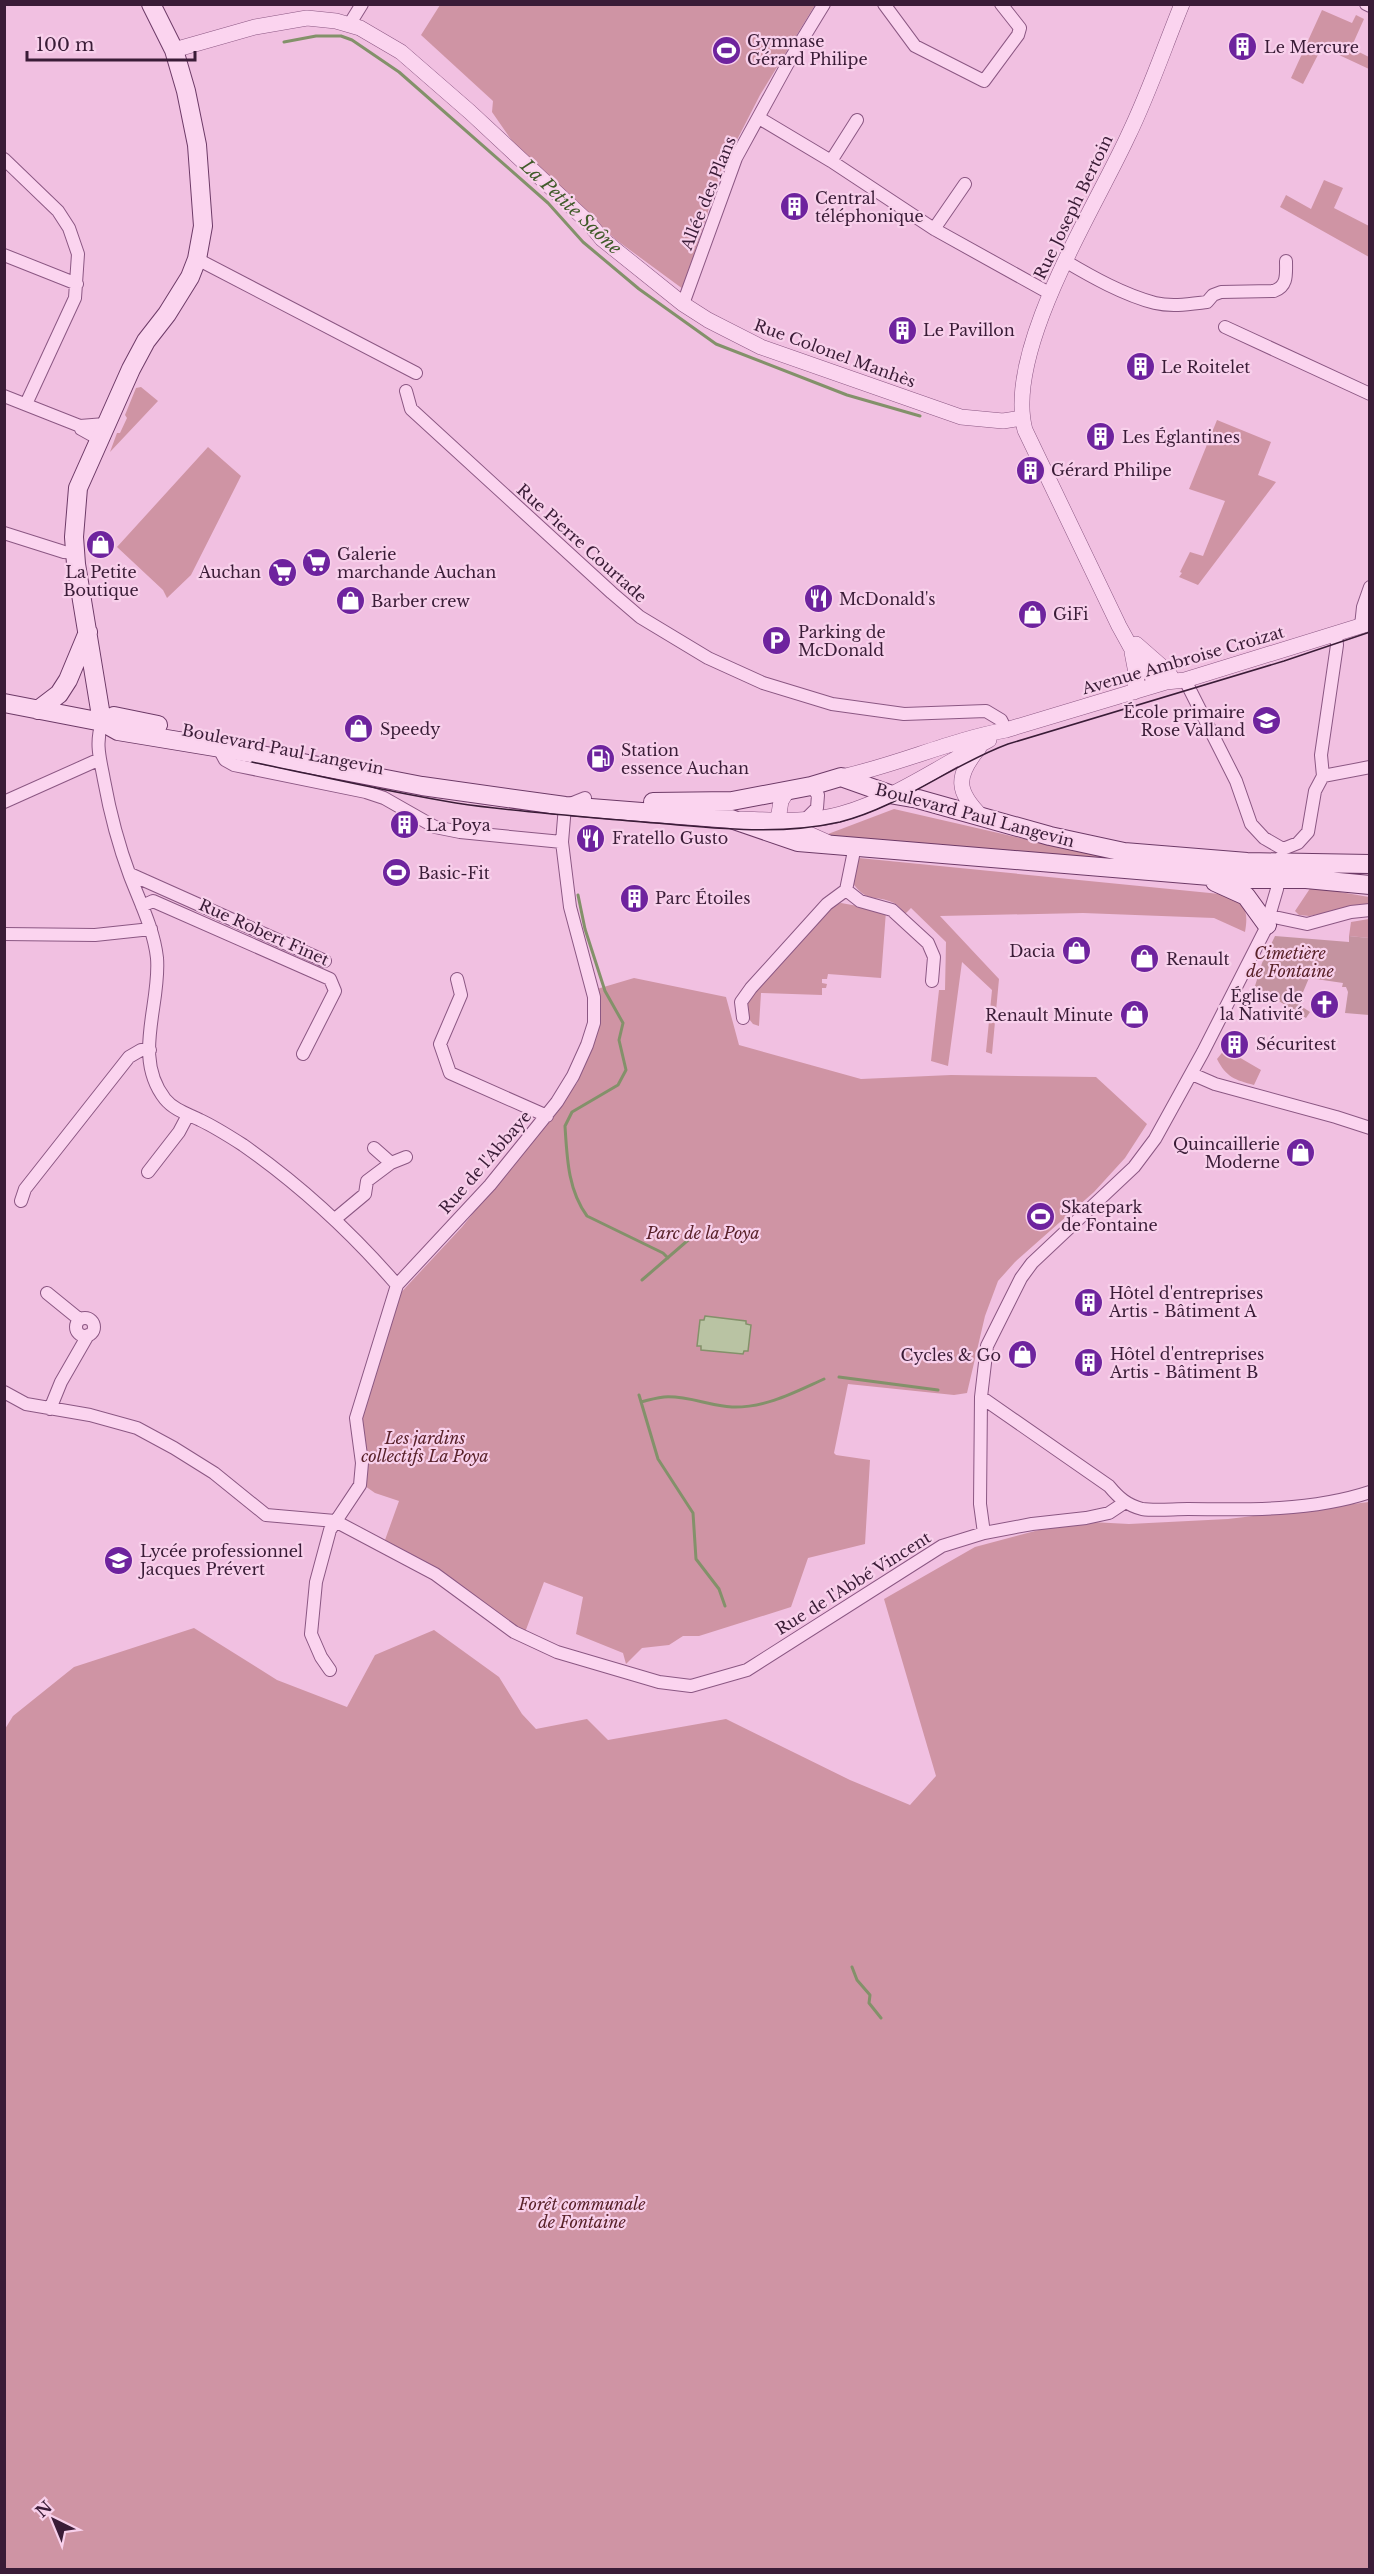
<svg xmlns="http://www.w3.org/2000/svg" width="1374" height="2574" font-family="'Libre Baskerville',serif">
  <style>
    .green { fill: #cf94a4 }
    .cemetery { fill: #c493a0 }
    .water { fill: #b9c3a3; stroke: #83916a; stroke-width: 1.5 }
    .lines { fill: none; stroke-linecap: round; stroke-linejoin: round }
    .stream { stroke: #83916a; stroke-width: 3 }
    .minor-casing { stroke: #8b5783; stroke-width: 14 }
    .tertiary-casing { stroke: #8b5783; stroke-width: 16 }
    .secondary-casing { stroke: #6d3a67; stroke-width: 20 }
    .minor { stroke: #fbd4ef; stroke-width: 12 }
    .tertiary { stroke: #fbd4ef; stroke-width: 15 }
    .secondary { stroke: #fbd4ef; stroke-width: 18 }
    .tram { stroke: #3a1c37; stroke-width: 1.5 }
    .labels { text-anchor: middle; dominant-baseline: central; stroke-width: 4.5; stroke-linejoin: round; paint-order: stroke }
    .poi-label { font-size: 16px; fill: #3a1c37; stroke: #f8d0eb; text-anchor: start }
    .street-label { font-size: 16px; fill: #3a1c37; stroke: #f8d0eb }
    .park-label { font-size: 16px; font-style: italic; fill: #582129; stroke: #f8d0eb }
    .water-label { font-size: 18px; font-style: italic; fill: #405b2a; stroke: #f8d0eb }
  </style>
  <rect width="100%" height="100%" fill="#f1c0e1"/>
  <path class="green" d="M440,5H815L760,95L721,171L683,289L615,239L519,151L492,112L493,101L421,35Z
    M1322,10L1352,23L1356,15L1364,19L1351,48L1369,57V69L1322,47L1303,84L1291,78Z
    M1324,180L1343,188L1334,208L1369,226V257L1280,207L1286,195L1311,209Z
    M141,387L158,401L110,452L117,433H120L127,418L125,415L136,388Z
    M1217,420L1271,442L1258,475L1276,482L1198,585L1179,577L1182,573L1180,572L1190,552L1203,556L1225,501L1189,489Z
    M208,447L241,476L191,575L167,598L163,590L117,547Z
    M894,809L1099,856L1094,859L834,838L828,834Z
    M859,858L1230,895C1247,905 1248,914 1245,932L1214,918L1083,913L940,916L999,979L992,1054L986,1052L992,990L962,962L948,1066L931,1061L939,990H945L946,942L911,908L905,914C902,910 898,905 894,903C875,894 867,904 852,882Z
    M1311,887L1369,897V905L1309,916L1299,915L1295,911Z
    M841,903L886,911L881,978L828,974L827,979H822V983L827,984L826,988H822V995L761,993L759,1026L753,1024L745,1014L748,996L834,905Z
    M1369,919V938L1349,936L1351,922Z
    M634,978L726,997L739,1045L861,1079L951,1075L1096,1077L1147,1124L1125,1158L1094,1192L1015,1262L998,1281L985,1316L967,1393L954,1395L848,1384L834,1453L836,1455L870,1460L865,1544L808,1558L791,1607L699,1636H683L669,1645L642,1648L626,1664L623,1653L576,1634L583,1597L544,1582L524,1635L471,1593L385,1540L399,1501L375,1493L365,1486L367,1480L366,1453L360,1426L394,1300L462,1227L577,1083L596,1034L597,989Z
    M1225,1049L1261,1070L1254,1085C1235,1080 1226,1077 1217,1059Z
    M1369,1502V2569L5,2570V1729L13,1716L74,1667L194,1628L277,1680L347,1707L375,1655L434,1630L499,1677L522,1714L536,1729L587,1719L608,1740L726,1719L850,1780L910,1805L936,1776L884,1599L975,1547L1073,1521L1129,1524L1228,1519Z"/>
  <path class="cemetery" d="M1275,936L1349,942V936L1369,938V1015L1345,1013L1348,992L1346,987H1342L1343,983L1309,978L1298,1004L1310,1012L1306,1018L1255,986L1262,963Z"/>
  <path class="water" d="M705,1316L746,1321V1324L751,1325L748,1351H744L743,1354L701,1350V1346H697L700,1320H704Z"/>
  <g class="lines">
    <path class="stream" d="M284,42L316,36H341L352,40L399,72L548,203L583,242L639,289L716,344L847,395L920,416
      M578,895L585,929L605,991L623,1023L619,1040L626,1070L618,1085L572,1112L565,1126C567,1158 568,1190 587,1216L663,1253L668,1258
      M642,1280L694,1235
      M839,1377L938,1390
      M639,1395L658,1459L693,1513L696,1559L719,1589L725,1606
      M641,1402C648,1400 656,1398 664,1397C686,1395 710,1406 732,1407C766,1408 795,1392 824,1379
      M852,1967L857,1980L870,1995L869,2003L881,2018"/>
    <defs>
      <path id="minor" d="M884,4L915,46L984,81L1018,35L1020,28L1001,4
        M1366,4L1370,6
        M349,25L362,4
        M759,118L831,161L934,229L1051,294
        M4,159L58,211L69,228L78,254L75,298L26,404
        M831,161L857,120
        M934,229L965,184
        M4,255L77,284
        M197,259L416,373
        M1065,261C1092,277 1124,295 1155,303C1172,307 1190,304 1207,302L1213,295L1221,292L1274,291C1288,286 1286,274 1286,261
        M683,304L736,158L788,63L824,4
        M1225,327L1370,394
        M406,391L411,409L612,593L640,617L708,658L763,683L832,704L904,714L986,711L1001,720L1006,730
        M4,396L80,426L81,429L99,439
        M80,426L105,424
        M4,533L64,552L75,553
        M1361,626L1363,607L1370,587
        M1185,680L1236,781L1251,824L1264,838L1283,849L1298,843L1308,832L1315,791L1323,776L1321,755L1337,645L1336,635
        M102,722C95,744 100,758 104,780C110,813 118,844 130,876C140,902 154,930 157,958C161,1004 132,1057 165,1099C174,1110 188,1114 200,1120C215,1127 229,1136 243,1145C300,1185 352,1233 397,1285
        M218,747L225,760L234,765L366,792L384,798L435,827L460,832L562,842
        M1323,776L1370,767
        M4,802L100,759
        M807,818L817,808L818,795L811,786
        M855,846L846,890L860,901L892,910L928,943L934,957L932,981
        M130,874L325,961
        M142,906L153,901L330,979L335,991L303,1054
        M1270,916L1307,924L1351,912L1370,910
        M4,934L95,935L151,929
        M457,979L461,995L440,1044L450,1073L547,1116
        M743,1018L741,1002L751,988L827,904L846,890
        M1192,1074L1215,1084L1336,1117L1370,1128
        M391,1163L406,1157
        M148,1172L179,1132L188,1115
        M21,1201L25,1189L129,1057L141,1050H150
        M335,1219L365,1194L367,1181L391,1163L374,1148
        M47,1293L79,1319
        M76 1327a9 9 0 1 1 18 0a9 9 0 1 1-18 0Z
        M4,1392L26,1404L90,1415L137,1428L174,1448L214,1473L266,1515L335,1521L435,1574L514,1632L557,1652L659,1682L691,1686L747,1670L942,1546L984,1533L1032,1524L1086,1518L1109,1513L1124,1503
        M981,1397L1109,1486C1119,1498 1127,1505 1142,1509C1156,1511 1173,1509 1188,1509C1247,1510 1313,1511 1370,1492
        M50,1409L61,1382L88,1335
        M984,1533L980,1504L981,1397L987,1346L1021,1278L1032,1263L1134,1167L1155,1139L1203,1052L1265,930L1277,889L1283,849
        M330,1670L321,1657L311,1634L316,1582L330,1530L360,1485L362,1463L356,1418L397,1285L490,1185L557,1102L573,1076L587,1045L594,1023V997L570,907L562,842L565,806L585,798"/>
      <path id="tertiary" d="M174,50L255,27L307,18L336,21L360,28L401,52L470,112L589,223L602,239L683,304L708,320L761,347L961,417L1003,421L1022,418
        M1136,644L1168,672L1173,680
        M1132,652L1137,678L1134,692
        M1166,682L1152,676L1130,646L1119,626L1025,430C1004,351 1095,208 1128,136C1149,93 1164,48 1182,4
        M979,748C955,777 956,791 982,817
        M841,777C897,765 951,740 1006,730L1166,682L1185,680L1370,623
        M740,819C773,820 810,823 841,814C894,799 942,765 989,740
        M778,820L781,801L788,790
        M780,821L827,842"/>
      <path id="secondary" d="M4,703L102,722L118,731L251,753L422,786L565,806L731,819L798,842L1246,879H1306L1370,885
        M38,710L59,694L68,680L88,632
        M102,722L114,716L158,725
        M102,722L76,564L74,537L78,488L131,369L146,341L167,314L190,277L197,259L203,226L197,145L186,91L174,50L151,4
        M653,802L732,801L811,786L841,777L889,794L918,799L1050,836L1124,852L1247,862L1370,864
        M1215,882L1246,896L1267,925"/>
    </defs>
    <use href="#minor" class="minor-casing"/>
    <use href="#tertiary" class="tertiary-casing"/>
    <use href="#secondary" class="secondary-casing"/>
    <use href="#minor" class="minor"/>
    <use href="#tertiary" class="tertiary"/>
    <use href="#secondary" class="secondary"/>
    <path class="tram" d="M252,762C320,776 388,792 456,803C522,813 589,817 655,823C717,828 778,836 840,822C900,807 951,765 1008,744L1284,661L1370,632"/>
  </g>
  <defs>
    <symbol id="building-disc" viewBox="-11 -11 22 22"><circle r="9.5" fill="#6e239e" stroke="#f8d0eb"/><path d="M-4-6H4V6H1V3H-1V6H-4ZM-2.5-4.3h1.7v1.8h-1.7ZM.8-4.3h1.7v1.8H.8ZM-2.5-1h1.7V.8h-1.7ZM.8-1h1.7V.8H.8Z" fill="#fff"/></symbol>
    <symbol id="stadium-disc" viewBox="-11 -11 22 22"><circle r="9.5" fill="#6e239e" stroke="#f8d0eb"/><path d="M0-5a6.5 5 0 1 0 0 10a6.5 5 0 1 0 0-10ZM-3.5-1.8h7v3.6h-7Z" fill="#fff"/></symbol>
    <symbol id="shop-disc" viewBox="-11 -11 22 22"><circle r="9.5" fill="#6e239e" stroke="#f8d0eb"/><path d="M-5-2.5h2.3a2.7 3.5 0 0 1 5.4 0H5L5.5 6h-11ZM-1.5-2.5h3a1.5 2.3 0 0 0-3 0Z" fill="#fff"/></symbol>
    <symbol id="supermarket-disc" viewBox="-11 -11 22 22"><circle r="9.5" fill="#6e239e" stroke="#f8d0eb"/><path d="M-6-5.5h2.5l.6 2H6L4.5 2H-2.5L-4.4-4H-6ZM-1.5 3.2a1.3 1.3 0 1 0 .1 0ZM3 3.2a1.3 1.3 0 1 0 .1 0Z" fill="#fff"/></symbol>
    <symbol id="restaurant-disc" viewBox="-11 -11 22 22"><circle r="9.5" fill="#6e239e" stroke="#f8d0eb"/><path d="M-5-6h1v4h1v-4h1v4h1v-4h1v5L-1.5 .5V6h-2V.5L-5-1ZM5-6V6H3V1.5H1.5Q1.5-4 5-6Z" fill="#fff"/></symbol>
    <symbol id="parking-disc" viewBox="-11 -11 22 22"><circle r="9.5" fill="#6e239e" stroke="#f8d0eb"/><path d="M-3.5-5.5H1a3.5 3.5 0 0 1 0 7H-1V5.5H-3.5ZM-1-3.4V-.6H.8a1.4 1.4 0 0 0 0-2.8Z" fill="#fff"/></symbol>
    <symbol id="school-disc" viewBox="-11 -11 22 22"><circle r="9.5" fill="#6e239e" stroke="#f8d0eb"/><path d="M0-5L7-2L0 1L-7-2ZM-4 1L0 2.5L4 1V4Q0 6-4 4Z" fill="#fff"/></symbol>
    <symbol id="fuel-disc" viewBox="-11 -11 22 22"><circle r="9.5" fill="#6e239e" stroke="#f8d0eb"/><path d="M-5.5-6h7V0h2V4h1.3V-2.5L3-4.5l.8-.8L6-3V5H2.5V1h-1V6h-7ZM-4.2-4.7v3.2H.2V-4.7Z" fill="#fff"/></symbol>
    <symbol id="church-disc" viewBox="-11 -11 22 22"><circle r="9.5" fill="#6e239e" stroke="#f8d0eb"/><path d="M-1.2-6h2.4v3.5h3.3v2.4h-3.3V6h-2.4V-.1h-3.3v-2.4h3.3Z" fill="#fff"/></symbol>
  </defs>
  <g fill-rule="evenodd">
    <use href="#building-disc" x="1226" y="30" width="33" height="33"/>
    <use href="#stadium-disc" x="710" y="34" width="33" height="33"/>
    <use href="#building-disc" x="778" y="190" width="33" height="33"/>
    <use href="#building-disc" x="886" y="314" width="33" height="33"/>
    <use href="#building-disc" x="1124" y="350" width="33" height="33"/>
    <use href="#building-disc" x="1084" y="420" width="33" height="33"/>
    <use href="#building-disc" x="1014" y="454" width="33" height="33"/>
    <use href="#shop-disc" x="84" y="528" width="33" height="33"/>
    <use href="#supermarket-disc" x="300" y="546" width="33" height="33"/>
    <use href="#supermarket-disc" x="266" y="556" width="33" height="33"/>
    <use href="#restaurant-disc" x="802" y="582" width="33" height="33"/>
    <use href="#shop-disc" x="334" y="584" width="33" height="33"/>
    <use href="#shop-disc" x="1016" y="598" width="33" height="33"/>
    <use href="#parking-disc" x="760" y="624" width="33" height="33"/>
    <use href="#school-disc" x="1250" y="704" width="33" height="33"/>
    <use href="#shop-disc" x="342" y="712" width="33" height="33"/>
    <use href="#fuel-disc" x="584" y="742" width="33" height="33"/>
    <use href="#building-disc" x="388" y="808" width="33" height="33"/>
    <use href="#restaurant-disc" x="574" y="822" width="33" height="33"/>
    <use href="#stadium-disc" x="380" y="856" width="33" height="33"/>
    <use href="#building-disc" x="618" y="882" width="33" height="33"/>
    <use href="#shop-disc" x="1060" y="934" width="33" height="33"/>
    <use href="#shop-disc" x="1128" y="942" width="33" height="33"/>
    <use href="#church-disc" x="1308" y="988" width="33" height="33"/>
    <use href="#shop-disc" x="1118" y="998" width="33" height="33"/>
    <use href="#building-disc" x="1218" y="1028" width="33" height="33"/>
    <use href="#shop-disc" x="1284" y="1136" width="33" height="33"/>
    <use href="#stadium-disc" x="1024" y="1200" width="33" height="33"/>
    <use href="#building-disc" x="1072" y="1286" width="33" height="33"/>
    <use href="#shop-disc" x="1006" y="1338" width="33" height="33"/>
    <use href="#building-disc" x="1072" y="1346" width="33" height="33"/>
    <use href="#school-disc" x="102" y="1544" width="33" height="33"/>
  </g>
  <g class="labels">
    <g class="poi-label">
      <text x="747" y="41">Gymnase<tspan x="747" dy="18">Gérard Philipe</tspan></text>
      <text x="1264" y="47">Le Mercure</text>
      <text x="815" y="198">Central<tspan x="815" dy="18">téléphonique</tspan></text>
      <text x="923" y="330">Le Pavillon</text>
      <text x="1161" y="367">Le Roitelet</text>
      <text x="1122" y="437">Les Églantines</text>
      <text x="1051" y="470">Gérard Philipe</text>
      <text x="337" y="554">Galerie<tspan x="337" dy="18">marchande Auchan</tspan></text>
      <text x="101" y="572" text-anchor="middle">La Petite<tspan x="101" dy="18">Boutique</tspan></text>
      <text x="261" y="572" text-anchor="end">Auchan</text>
      <text x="839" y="599">McDonald's</text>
      <text x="371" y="601">Barber crew</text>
      <text x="1053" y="614">GiFi</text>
      <text x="798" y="632">Parking de<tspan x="798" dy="18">McDonald</tspan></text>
      <text x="1245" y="712" text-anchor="end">École primaire<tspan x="1245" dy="18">Rose Valland</tspan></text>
      <text x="380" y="729">Speedy</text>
      <text x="621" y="750">Station<tspan x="621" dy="18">essence Auchan</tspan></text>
      <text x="426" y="825">La Poya</text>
      <text x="612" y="838">Fratello Gusto</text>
      <text x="418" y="873">Basic-Fit</text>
      <text x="655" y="898">Parc Étoiles</text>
      <text x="1055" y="951" text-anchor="end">Dacia</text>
      <text x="1166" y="959">Renault</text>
      <text x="1303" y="996" text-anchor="end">Église de<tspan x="1303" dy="18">la Nativité</tspan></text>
      <text x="1113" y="1015" text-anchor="end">Renault Minute</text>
      <text x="1256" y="1044">Sécuritest</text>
      <text x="1280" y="1144" text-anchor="end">Quincaillerie<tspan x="1280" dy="18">Moderne</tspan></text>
      <text x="1061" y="1207">Skatepark<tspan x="1061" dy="18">de Fontaine</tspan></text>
      <text x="1109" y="1293">Hôtel d'entreprises<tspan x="1109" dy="18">Artis - Bâtiment A</tspan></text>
      <text x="1110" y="1354">Hôtel d'entreprises<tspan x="1110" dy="18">Artis - Bâtiment B</tspan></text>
      <text x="1001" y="1355" text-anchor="end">Cycles &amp; Go</text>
      <text x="140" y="1551">Lycée professionnel<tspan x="140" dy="18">Jacques Prévert</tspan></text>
    </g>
    <g class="street-label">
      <text transform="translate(708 193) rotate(-68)">Allée des Plans</text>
      <text transform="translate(1073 207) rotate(-64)">Rue Joseph Bertoin</text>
      <text transform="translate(835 353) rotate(20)">Rue Colonel Manhès</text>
      <text transform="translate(582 543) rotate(42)">Rue Pierre Courtade</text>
      <text transform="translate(1183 660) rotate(-16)">Avenue Ambroise Croizat</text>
      <text transform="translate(283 749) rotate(11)">Boulevard Paul Langevin</text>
      <text transform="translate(975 815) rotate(15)">Boulevard Paul Langevin</text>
      <text transform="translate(264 932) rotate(24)">Rue Robert Finet</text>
      <text transform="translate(485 1162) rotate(-49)">Rue de l'Abbaye</text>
      <text transform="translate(853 1583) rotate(-32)">Rue de l'Abbé Vincent</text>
    </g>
    <g class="park-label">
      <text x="1290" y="953">Cimetière<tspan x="1290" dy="18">de Fontaine</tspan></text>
      <text x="703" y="1233">Parc de la Poya</text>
      <text x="425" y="1438">Les jardins<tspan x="425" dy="18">collectifs La Poya</tspan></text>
      <text x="582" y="2204">Forêt communale<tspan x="582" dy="18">de Fontaine</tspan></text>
    </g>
    <g class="water-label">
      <text transform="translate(571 207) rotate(43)">La Petite Saône</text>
    </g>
  </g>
  <rect width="1374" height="2574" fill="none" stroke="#3a1c37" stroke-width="12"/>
  <g transform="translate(54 2520) rotate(317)" stroke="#f8d0eb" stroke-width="4.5" paint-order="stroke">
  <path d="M0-4.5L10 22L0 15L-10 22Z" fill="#3a1c37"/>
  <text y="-9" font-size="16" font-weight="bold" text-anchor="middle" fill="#3a1c37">N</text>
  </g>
  <path d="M27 51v9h168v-9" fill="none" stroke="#3a1c37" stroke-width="3"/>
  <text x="36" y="51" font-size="18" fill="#3a1c37" stroke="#f8d0eb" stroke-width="4.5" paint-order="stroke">100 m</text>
</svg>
